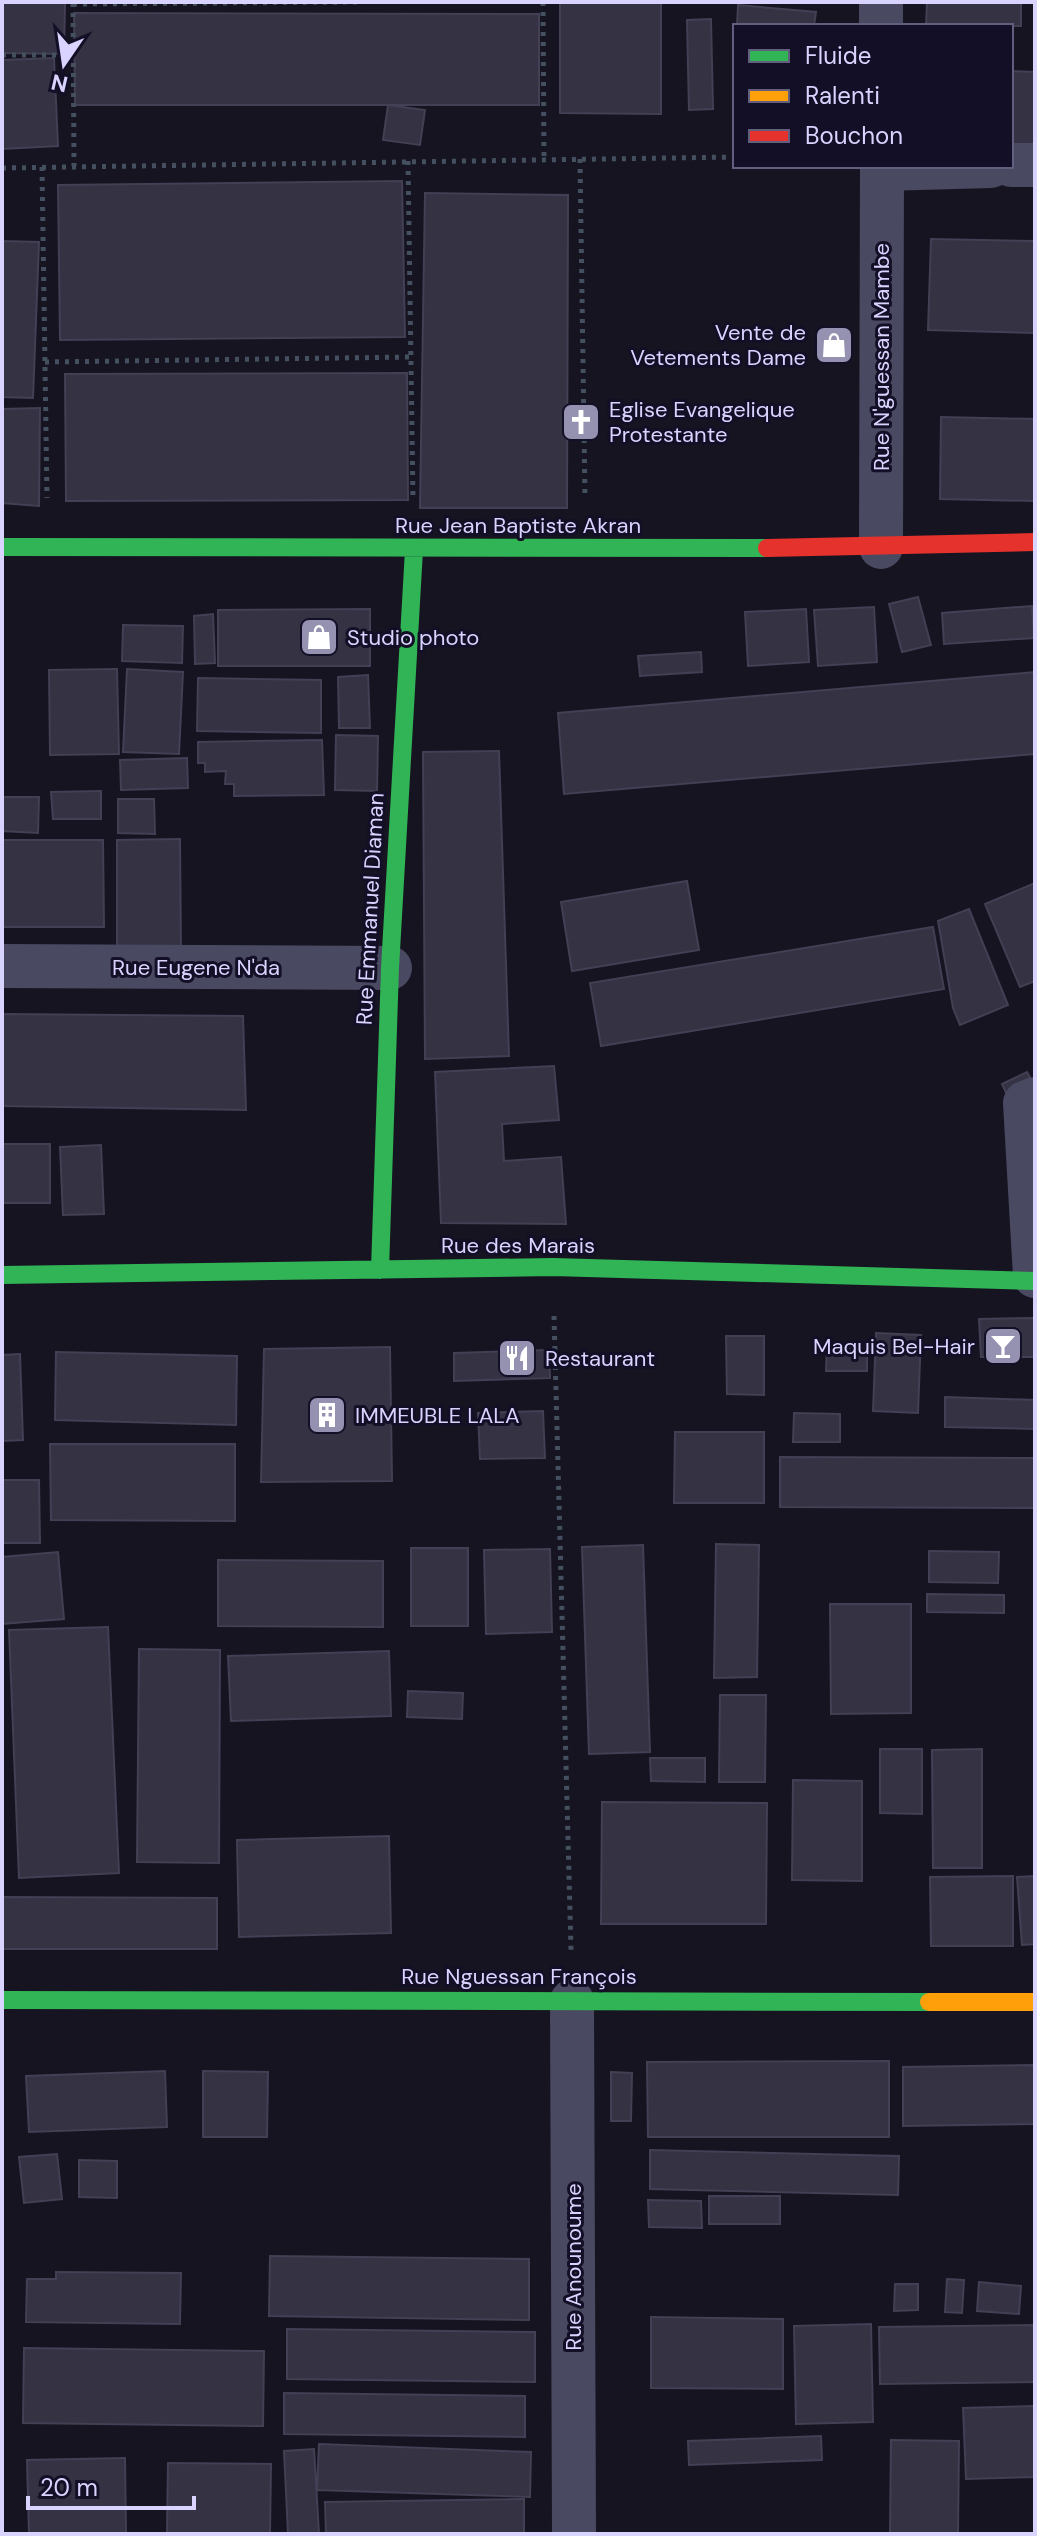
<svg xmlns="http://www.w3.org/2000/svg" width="1037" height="2536" font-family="'DM Sans',sans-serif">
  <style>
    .building { fill: #343243; stroke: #433f54; stroke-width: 2 }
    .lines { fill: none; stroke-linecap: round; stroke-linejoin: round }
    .path { stroke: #44505f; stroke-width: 5; stroke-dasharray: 4 6; stroke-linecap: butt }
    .street { stroke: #4a4962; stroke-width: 44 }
    .fast { stroke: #30b455; stroke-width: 18 }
    .slow { stroke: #ff9f0a; stroke-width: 18 }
    .jam { stroke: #e5322d; stroke-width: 18 }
    .labels { text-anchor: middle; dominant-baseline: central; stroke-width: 6; stroke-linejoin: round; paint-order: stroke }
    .poi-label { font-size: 22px; fill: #d9d4ff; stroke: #130f26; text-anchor: start }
    .street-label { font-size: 22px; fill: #d9d4ff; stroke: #130f26 }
  </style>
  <rect width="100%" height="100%" fill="#161421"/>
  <path class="building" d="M2,2H65L64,54L2,53Z
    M560,2H661V114L560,113Z
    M927,2H1021V26L926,25Z
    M738,5L816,12L814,26H737Z
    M74,13L539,14V105H75Z
    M711,19L713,109L689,110L687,20Z
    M54,58L58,146L2,149V60Z
    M1011,71L1035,72V155L1011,154Z
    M388,105L425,110L420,145L383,140Z
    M402,181L405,337L60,340L58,185Z
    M425,193L568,195L567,508H420Z
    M931,239L1035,241V333L928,330Z
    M2,241L39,242L33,398L2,397Z
    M407,373L408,500L66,501L65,374Z
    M40,408L39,506L2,503V409Z
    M941,417L1035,419V501L940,499Z
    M918,597L931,645L902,652L889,604Z
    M1032,606L1034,638L944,644L942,613Z
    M874,607L877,662L818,666L814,610Z
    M370,609V666H218V610Z
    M806,609L809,662L748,666L745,612Z
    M213,614L215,663L195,664L194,616Z
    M123,625L183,626L182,663L122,661Z
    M701,652L702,672L640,676L638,656Z
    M117,669L119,754L50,755L49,670Z
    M127,669L183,672L179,754L123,752Z
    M1035,672V754L564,794L558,713Z
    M368,675L370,728H339L338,677Z
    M198,678L321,680V733L197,731Z
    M336,735L378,736L377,791L335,790Z
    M322,740L324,795L234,796V784H225L226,771L205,772V763H198V742Z
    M499,751L509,1056L425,1059L423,752Z
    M187,758L188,788L121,790L120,760Z
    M101,791V819H53L51,792Z
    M2,797H39L38,833L2,831Z
    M118,799H154L155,834L118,833Z
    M180,839L181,954H117V840Z
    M2,840H103L104,927H2Z
    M687,881L699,950L572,971L561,902Z
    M1035,883V981L1020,987L985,904Z
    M969,909L1008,1005L960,1025L953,1008L938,921Z
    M933,927L944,989L601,1046L590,983Z
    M2,1014L243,1016L246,1110L2,1106Z
    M554,1066L559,1120L502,1124L504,1161L561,1157L566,1224L441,1223L435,1072Z
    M1027,1072L1035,1087L1012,1106L1002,1084Z
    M2,1144H50V1203H2Z
    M101,1145L104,1214L63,1215L60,1147Z
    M1035,1318V1357H981L979,1319Z
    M876,1333L921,1335L918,1413L873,1411Z
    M726,1336H764V1395L727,1394Z
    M827,1345L867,1346V1371H826Z
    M390,1347L392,1481L261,1482L264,1349Z
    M549,1350L550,1378L454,1381V1353Z
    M56,1352L237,1356L236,1425L55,1420Z
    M20,1354L23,1440L2,1441V1355Z
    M945,1397L1035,1400V1429L945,1427Z
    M543,1411L545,1458L480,1459L478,1413Z
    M794,1413L840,1414V1442H793Z
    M675,1432H764V1503H674Z
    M50,1444H235V1521L51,1520Z
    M780,1457L1035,1458V1508L780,1507Z
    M2,1480H39L40,1543H2Z
    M716,1544L759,1545L757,1677L714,1678Z
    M643,1545L650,1752L589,1754L582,1547Z
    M411,1548H468V1626H411Z
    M550,1549L552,1632L486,1634L484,1550Z
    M929,1551L999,1552L998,1583L929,1582Z
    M58,1552L64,1619L2,1624V1557Z
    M218,1560L383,1561V1627L218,1626Z
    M927,1594L1004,1595V1613L927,1612Z
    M830,1604H911V1713L831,1714Z
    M108,1627L119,1873L19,1878L9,1630Z
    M139,1649L220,1650L219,1863L137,1862Z
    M389,1651L391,1716L231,1721L228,1656Z
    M408,1691L463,1693L462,1719L407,1717Z
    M720,1695H766L765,1782H719Z
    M880,1749H922V1814L880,1813Z
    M982,1749V1868H933L932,1750Z
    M650,1758H705V1782L651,1781Z
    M793,1780L862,1781V1881L792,1880Z
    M602,1802L767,1803L766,1924H601Z
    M389,1836L391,1933L239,1937L237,1840Z
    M1013,1876V1946H931L930,1877Z
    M1035,1876V1944L1022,1945L1017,1877Z
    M2,1897L217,1898V1949H2Z
    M889,2061V2137H648L647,2062Z
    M1035,2065V2124L903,2126V2067Z
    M165,2071L167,2127L29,2132L26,2076Z
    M203,2071L268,2072L267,2137H203Z
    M611,2072L632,2073L631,2121H611Z
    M650,2150L899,2156L898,2195L650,2189Z
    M57,2154L62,2199L24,2203L19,2157Z
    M79,2160L117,2161V2198L79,2197Z
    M709,2196H780V2224H709Z
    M648,2200L701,2201L702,2228L649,2227Z
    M270,2256L529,2259V2320L269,2316Z
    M56,2272L181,2273L180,2324L26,2322L27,2279H56Z
    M947,2279L964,2280L962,2313L945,2312Z
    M979,2282L1021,2286L1019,2314L977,2311Z
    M895,2284H918V2310L894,2311Z
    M651,2317L783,2319V2389L651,2388Z
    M871,2324L873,2422L796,2424L794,2326Z
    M1035,2325V2382L880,2384L879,2327Z
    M287,2329L535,2332V2382L287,2379Z
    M24,2348L264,2351L263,2426L23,2423Z
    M284,2393L525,2396V2437L284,2434Z
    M1035,2406V2477L966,2479L963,2408Z
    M821,2436L822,2460L689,2465L688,2441Z
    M891,2440L959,2441L958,2534H890Z
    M319,2444L531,2452L530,2497L317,2490Z
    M314,2449L319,2534H288L284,2451Z
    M125,2458L126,2534H29L27,2460Z
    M168,2463L271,2464L270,2534H167Z
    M524,2499V2534H326L325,2502Z"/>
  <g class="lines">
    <path class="path" d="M543,2L544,160
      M73,3L74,166
      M73,4L357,2
      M2,55H72
      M580,159L585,498
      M408,161L413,500
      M42,167L47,498
      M2,168L735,157
      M45,362L411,357
      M554,1316L571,1950"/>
    <path class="street" d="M881,2V26
      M1011,165H1035
      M882,169L991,166
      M881,547L882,166
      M2,966L390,968
      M1035,1099L1025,1103L1035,1276
      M572,2001L574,2534"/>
    <path class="fast" d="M2,547L767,548
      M380,1270L390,968L414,550
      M2,1275L553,1267L1035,1281
      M2,2000L929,2002"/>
    <path class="slow" d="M929,2002H1035"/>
    <path class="jam" d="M767,548L1035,542"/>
  </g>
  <defs>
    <symbol id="shop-square" viewBox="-11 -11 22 22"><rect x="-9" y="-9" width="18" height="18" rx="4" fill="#9591b1" stroke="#130f26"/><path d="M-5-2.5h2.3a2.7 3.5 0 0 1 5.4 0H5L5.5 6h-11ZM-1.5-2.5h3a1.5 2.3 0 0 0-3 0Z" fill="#fff"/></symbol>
    <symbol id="church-square" viewBox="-11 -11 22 22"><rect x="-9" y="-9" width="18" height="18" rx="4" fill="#9591b1" stroke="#130f26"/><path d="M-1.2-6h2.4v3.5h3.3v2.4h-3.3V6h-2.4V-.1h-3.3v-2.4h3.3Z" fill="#fff"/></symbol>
    <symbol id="bar-square" viewBox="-11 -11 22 22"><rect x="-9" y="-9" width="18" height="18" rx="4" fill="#9591b1" stroke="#130f26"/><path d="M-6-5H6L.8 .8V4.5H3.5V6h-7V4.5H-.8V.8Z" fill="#fff"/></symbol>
    <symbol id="restaurant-square" viewBox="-11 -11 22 22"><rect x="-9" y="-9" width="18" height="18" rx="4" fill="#9591b1" stroke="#130f26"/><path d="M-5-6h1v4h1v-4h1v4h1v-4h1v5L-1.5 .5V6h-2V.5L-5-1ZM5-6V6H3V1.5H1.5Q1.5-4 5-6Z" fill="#fff"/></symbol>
    <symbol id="building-square" viewBox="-11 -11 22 22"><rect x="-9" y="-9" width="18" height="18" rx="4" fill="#9591b1" stroke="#130f26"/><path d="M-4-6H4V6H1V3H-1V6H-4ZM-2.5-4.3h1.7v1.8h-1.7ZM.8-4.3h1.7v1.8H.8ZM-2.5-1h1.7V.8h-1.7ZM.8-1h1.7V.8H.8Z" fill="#fff"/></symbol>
  </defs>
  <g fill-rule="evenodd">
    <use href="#shop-square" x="812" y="323" width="44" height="44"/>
    <use href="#church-square" x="559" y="400" width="44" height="44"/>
    <use href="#shop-square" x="297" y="615" width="44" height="44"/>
    <use href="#bar-square" x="981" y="1324" width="44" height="44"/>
    <use href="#restaurant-square" x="495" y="1336" width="44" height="44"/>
    <use href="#building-square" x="305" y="1393" width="44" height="44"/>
  </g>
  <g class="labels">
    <g class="poi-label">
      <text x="806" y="332" text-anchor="end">Vente de<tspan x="806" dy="25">Vetements Dame</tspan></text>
      <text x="609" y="409">Eglise Evangelique<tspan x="609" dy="25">Protestante</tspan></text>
      <text x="347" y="637">Studio photo</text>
      <text x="975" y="1346" text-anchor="end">Maquis Bel-Hair</text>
      <text x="545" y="1358">Restaurant</text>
      <text x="355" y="1415">IMMEUBLE LALA</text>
    </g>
    <g class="street-label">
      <text transform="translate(881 357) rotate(-90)">Rue N'guessan Mambe</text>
      <text x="518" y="525">Rue Jean Baptiste Akran</text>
      <text transform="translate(370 909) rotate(-87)">Rue Emmanuel Diaman</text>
      <text x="196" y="967">Rue Eugene N'da</text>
      <text x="518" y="1245">Rue des Marais</text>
      <text x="519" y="1976">Rue Nguessan François</text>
      <text transform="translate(573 2267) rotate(-90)">Rue Anounoume</text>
    </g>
  </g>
  <rect width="1037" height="2536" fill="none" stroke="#d9d4ff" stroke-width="8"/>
  <rect x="733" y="24" width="280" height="144" fill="#130f26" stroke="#625e7d" stroke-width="2"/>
  <rect x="749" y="50" width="40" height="12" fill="#30b455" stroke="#625e7d" stroke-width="2"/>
  <text x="805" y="64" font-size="24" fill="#d9d4ff">Fluide</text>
  <rect x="749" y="90" width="40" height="12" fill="#ff9f0a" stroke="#625e7d" stroke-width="2"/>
  <text x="805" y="104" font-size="24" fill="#d9d4ff">Ralenti</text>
  <rect x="749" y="130" width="40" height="12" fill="#e5322d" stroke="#625e7d" stroke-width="2"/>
  <text x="805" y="144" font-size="24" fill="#d9d4ff">Bouchon</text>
  <g transform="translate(64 64) rotate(193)" stroke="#130f26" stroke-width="6" paint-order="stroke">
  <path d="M0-6L14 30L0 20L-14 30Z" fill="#d9d4ff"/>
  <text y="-12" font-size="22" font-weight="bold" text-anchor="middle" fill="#d9d4ff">N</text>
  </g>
  <path d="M28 2496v12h166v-12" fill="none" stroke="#d9d4ff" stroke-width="4"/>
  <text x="40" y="2496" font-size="24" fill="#d9d4ff" stroke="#130f26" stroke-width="6" paint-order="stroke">20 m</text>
</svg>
